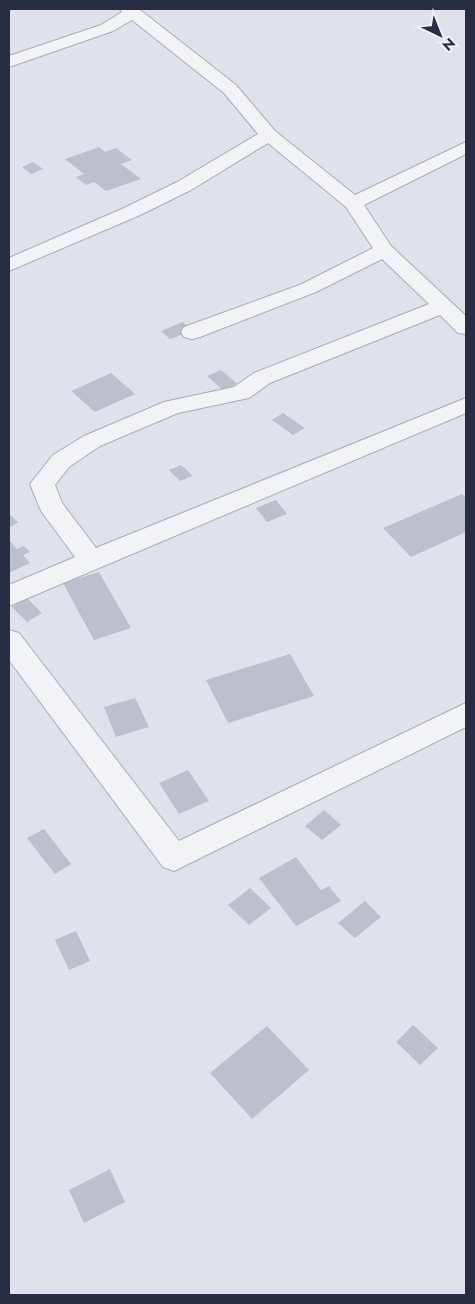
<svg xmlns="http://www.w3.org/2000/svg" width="475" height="1304" font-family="Jost,sans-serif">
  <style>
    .building { fill: #bcc0cd }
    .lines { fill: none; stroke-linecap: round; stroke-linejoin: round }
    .minor-casing { stroke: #a8acb8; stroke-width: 2 }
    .minor { fill: #f2f3f7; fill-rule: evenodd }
  </style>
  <rect width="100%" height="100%" fill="#dfe2ea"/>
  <path class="building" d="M99,147L105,152L116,148L132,160L121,164L141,179L106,191L94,182L86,185L76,177L84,174L65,159Z
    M33,162L43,169L31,174L22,167Z
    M183,322L192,331L170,339L161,331Z
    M221,370L240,386L225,392L207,376Z
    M111,373L135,394L95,412L71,391Z
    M283,413L305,428L293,435L272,420Z
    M181,465L193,476L180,481L169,470Z
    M462,494L466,498V532L411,557L383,528Z
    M276,500L287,514L267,522L256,508Z
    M9,514L18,522L9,528Z
    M9,540L17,549L24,546L30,552L23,555L30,563L9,573Z
    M99,572L131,628L94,640L63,583Z
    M27,598L42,613L27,622L12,607Z
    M290,654L314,696L228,723L206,680Z
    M135,698L149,727L116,737L104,707Z
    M188,770L209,801L179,814L159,783Z
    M324,810L341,825L322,840L305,826Z
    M44,829L71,864L55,874L27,838Z
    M296,857L321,890L329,886L341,901L296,926L259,878Z
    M250,888L271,908L249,925L228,905Z
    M365,901L381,917L355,938L338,923Z
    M76,931L90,961L69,970L55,940Z
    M413,1025L438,1048L420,1065L396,1042Z
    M267,1026L309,1070L252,1119L210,1073Z
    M110,1169L125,1202L84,1223L69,1190Z"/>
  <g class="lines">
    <defs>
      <path id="minor" d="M120,9H139L236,85L275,131L355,195L466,142V154L364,205L391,246L466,316V334L458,333L440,315L270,383L249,398L178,413L100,446L69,467L55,485L62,503L96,548L466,398V413L9,606V585L75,557L41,511L30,484L53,455L84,436L164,402L234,387L254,373L429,304L382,259L316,292L200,337L192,339L184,337L181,332L184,327L302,284L373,248L346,207L268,143L191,190L138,216L9,271V258L124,208L177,182L258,134L224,93L132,20L113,31L9,67V56L101,25L122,12Z
        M9,630L19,633L179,841L466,703V727L174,871L163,867L9,660Z"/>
    </defs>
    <use href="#minor" class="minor-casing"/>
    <use href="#minor" class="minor"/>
  </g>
  <rect width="475" height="1304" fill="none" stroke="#272d42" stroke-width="20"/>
  <g transform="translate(440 35) rotate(137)" stroke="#eff1f7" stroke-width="4" paint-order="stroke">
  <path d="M0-4L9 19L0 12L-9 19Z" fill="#272d42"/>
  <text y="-8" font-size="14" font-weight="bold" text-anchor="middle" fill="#272d42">N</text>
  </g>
</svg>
